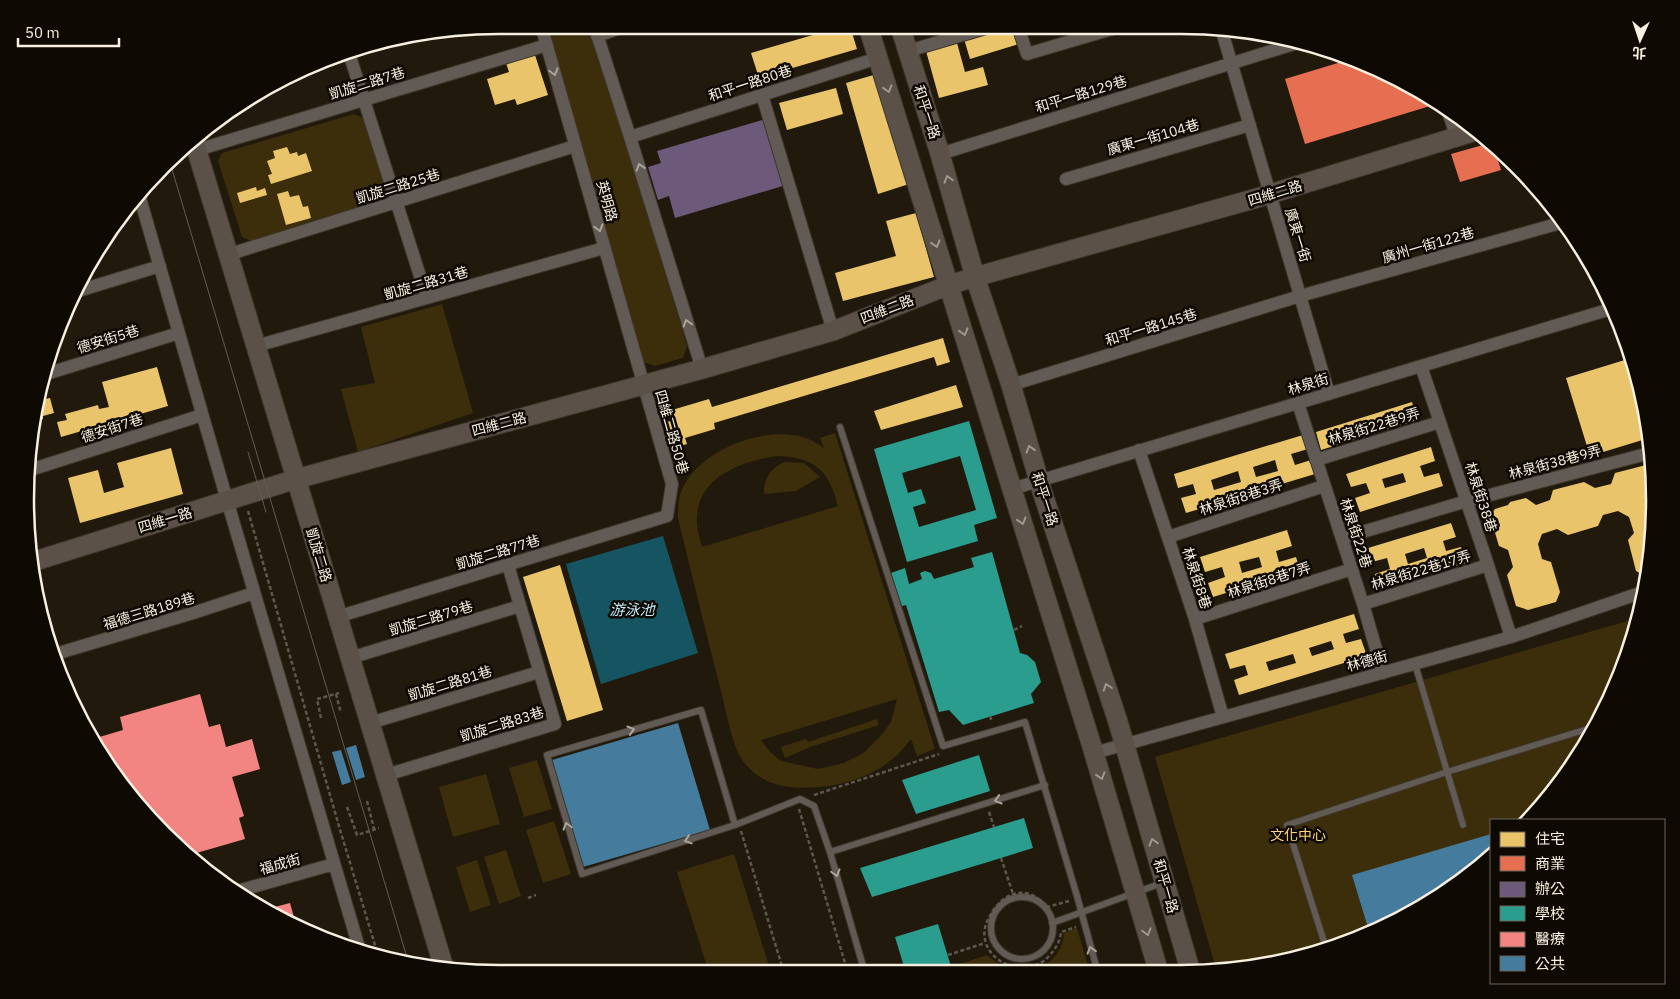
<svg xmlns="http://www.w3.org/2000/svg" width="1680" height="999" font-family="'IBM Plex Sans','Noto Sans TC',sans-serif">
  <style>
    .green { fill: #3c2d0b; fill-rule: evenodd }
    .water { fill: #155562 }
    .homes { fill: #e9c46a; fill-rule: evenodd }
    .shops { fill: #e76f51 }
    .offices { fill: #6d597a }
    .schools { fill: #2a9d8f; fill-rule: evenodd }
    .health { fill: #f28482 }
    .public { fill: #457b9d }
    .lines { fill: none; stroke-linecap: round; stroke-linejoin: round }
    .lane-casing { stroke: #3d372b; stroke-width: 8 }
    .street-casing { stroke: #3d372b; stroke-width: 14 }
    .secondary-casing { stroke: #3d372b; stroke-width: 21 }
    .path { stroke: #5e574f; stroke-width: 2.5; stroke-dasharray: 4 2.5; stroke-linecap: butt }
    .lane { stroke: #625a54; stroke-width: 6 }
    .street { stroke: #625a54; stroke-width: 12 }
    .secondary { stroke: #5c5149; stroke-width: 19 }
    .tram { stroke: #625b53; stroke-width: 1 }
    .oneway { stroke: #aca59a }
    .oneway2 { stroke: #a2998d }
    .labels { text-anchor: middle; dominant-baseline: central; stroke-width: 5; stroke-linejoin: round; paint-order: stroke }
    .street-label { font-size: 14px; fill: #f7f0e0; stroke: #0e0902 }
    .park-label { font-size: 14px; fill: #ffd47a; stroke: #0e0902 }
    .water-label { font-size: 15px; font-style: italic; fill: #bfeaf7; stroke: #0e0902 }
    .rim { fill: none; stroke: #f7f0e0; stroke-width: 2.5 }
  </style>
  <rect width="100%" height="100%" fill="#211a0c"/>
  <path class="green" d="M547,25H593L687,346L683,358L655,366L644,362Z
    M354,114L363,118L388,193L383,200L251,241L242,237L218,161L222,153Z
    M442,304L473,413L358,452L341,389L375,383L361,327Z
    M835,433L935,749L917,756L911,739C905,747 898,755 890,761C872,776 843,785 820,787C793,789 769,788 749,768C732,752 727,713 721,691C706,633 692,576 678,518C678,510 678,502 680,495C693,454 753,430 792,435C804,436 814,441 824,448L820,438ZM777,456C814,457 829,470 838,506L702,547C698,534 695,522 698,509C704,474 747,460 777,456ZM897,699L891,722L880,737L874,742L865,752L844,763L818,769L781,761L770,752L761,740Z
    M785,462L804,463L820,477L796,491L764,494C764,478 770,468 785,462Z
    M1638,618L1619,681L1575,763L1525,820H1491V858L1417,911L1304,958L1217,972L1155,757Z
    M877,719L879,725L810,747L785,758L781,747L806,739L808,742Z
    M537,760L552,809L524,817L509,768Z
    M486,774L500,824L453,837L439,787Z
    M554,821L571,874L543,883L526,830Z
    M506,850L521,896L499,904L484,857Z
    M734,854L769,966L745,973H709L677,872Z
    M477,860L491,905L470,912L456,867Z
    M1077,928L1090,973H1047L1045,965C1056,958 1063,947 1064,933Z
    M987,955L1000,965L1025,971L1026,973H953L951,967Z"/>
  <path class="water" d="M663,536L698,653L601,684L566,564Z"/>
  <path class="homes" d="M844,26H850L857,49L759,78L751,53Z
    M999,26H1017L1022,43L970,59L964,39L1000,29Z
    M957,43L965,72L983,67L988,85L939,98L926,51Z
    M535,55L548,95L517,105L515,99L495,105L487,79L509,72L506,63Z
    M877,74L909,184L878,194L846,83Z
    M836,88L843,114L787,130L779,103Z
    M287,147L290,154L297,152L298,156L306,153L312,171L271,184L268,175L272,174L267,161L275,158L273,151Z
    M256,187L257,191L265,188L267,195L240,203L237,193Z
    M288,191L290,197L299,195L303,207L308,206L311,218L286,225L277,194Z
    M916,213L934,277L843,301L835,273L896,256L886,221Z
    M943,338L950,362L937,366L934,357L714,423L715,429L685,438L687,444L674,448L666,422L676,420L672,410L709,399L712,407Z
    M1628,359L1648,423L1649,438L1590,456L1566,378Z
    M157,367L168,406L61,437L57,422L67,420L65,414L98,405L99,409L109,407L102,382Z
    M956,385L963,407L881,430L874,411Z
    M50,398L54,413L43,416V419L38,420L41,400Z
    M1412,402L1417,420L1321,450L1316,432Z
    M1303,435L1308,449L1291,454L1295,465L1311,460L1315,474L1186,513L1181,498L1196,494L1193,484L1178,488L1174,474ZM1275,460L1278,471L1256,477L1253,467ZM1238,471L1241,482L1214,490L1211,480Z
    M1431,447L1435,461L1420,466L1424,477L1439,473L1443,486L1360,512L1355,498L1370,493L1366,483L1351,487L1346,474ZM1403,473L1406,482L1385,488L1382,479Z
    M171,448L183,494L80,523L68,478L98,470L104,493L124,487L117,463Z
    M1646,465L1652,468L1655,500L1648,575L1645,576L1636,571L1628,540L1634,533L1629,517L1618,511L1603,515L1598,526L1568,535L1557,529L1542,534L1538,544L1542,559L1551,562L1560,592L1556,602L1528,610L1516,606L1507,575L1513,567L1508,550L1499,546L1490,516L1495,509L1508,505L1510,502L1526,498L1536,505L1550,500L1553,490L1584,482L1595,488L1611,484L1615,473Z
    M1451,523L1456,537L1443,541L1446,551L1461,547L1466,563L1379,589L1375,574L1390,569L1387,558L1372,562L1368,548ZM1424,548L1427,558L1408,564L1405,554Z
    M1287,530L1292,546L1276,551L1279,562L1296,557L1300,570L1213,597L1208,583L1225,577L1222,567L1205,572L1200,557ZM1259,557L1262,567L1242,573L1239,562Z
    M560,565L603,710L567,721L523,577Z
    M1354,614L1359,629L1343,634L1346,643L1361,639L1367,656L1239,695L1234,680L1248,675L1245,665L1230,669L1225,654ZM1331,641L1334,649L1312,656L1309,648ZM1293,654L1296,663L1269,671L1266,662Z"/>
  <path class="shops" d="M1351,59L1440,103L1305,144L1285,79Z
    M1490,143L1493,145L1501,170L1460,182L1451,154Z"/>
  <path class="offices" d="M766,119L786,185L675,218L669,196L658,200L648,167L661,163L657,151Z"/>
  <path class="schools" d="M969,421L997,518L974,525L978,541L907,562L874,449ZM960,456L976,510L919,527L913,507L926,503L921,489L908,493L902,473Z
    M992,552L1020,653L1027,655L1035,662L1041,682L1031,694L1034,703L963,725L949,710L939,712L906,605L902,606L891,573L905,568L909,584L922,579L920,573L925,571L931,573L934,579L974,567L971,558Z
    M979,755L990,791L916,814L902,780Z
    M1024,818L1033,848L988,862L872,897L860,868Z
    M938,924L953,973H906L895,937Z
    M586,964L588,973H560Z"/>
  <path class="health" d="M200,694L209,727L220,724L226,747L252,739L260,769L232,777L244,816L239,818L245,839L193,854L123,788L96,738L123,730L120,717Z
    M290,903L296,924L267,909Z"/>
  <path class="public" d="M678,723L710,830L583,867L552,760Z
    M356,745L365,777L356,780L346,748Z
    M341,750L351,782L342,785L332,752Z
    M1491,834V858L1417,911L1369,931L1352,875Z"/>
  <g class="lines">
    <defs>
      <path id="lane" d="M840,427L943,746L1025,722L1077,896L1098,973
        M1415,664L1463,825
        M735,825L701,710L547,755L582,874L735,825L800,799L814,806L830,852
        M991 928a31 31 0 1 1 62 0a31 31 0 1 1-62 0Z
        M1052,923L1162,883
        M1326,948L1287,825L1447,772L1594,727
        M347,949L358,945
        M865,973L830,852L1045,785"/>
      <path id="street" d="M594,25L630,137L702,369
        M1018,26L1027,54L1122,26
        M1221,28L1329,394
        M597,36L629,25
        M348,50L427,298
        M908,51L993,26
        M762,95L833,331
        M1446,106L1457,138
        M630,137L878,58
        M197,150L547,45
        M940,154L1297,43
        M1066,179L1250,125
        M140,198L227,500L360,951
        M230,254L575,146
        M78,291L160,266
        M256,346L604,248
        M1421,366L1488,565L1511,637
        M46,374L179,333
        M1011,385L1300,296L1564,222
        M1298,403L1363,604L1383,673
        M1139,450L1195,619L1223,717
        M1316,460L1440,422
        M30,470L202,415
        M1012,489L1614,308
        M1168,537L1324,486
        M1342,538L1467,501L1650,453
        M1363,604L1488,565
        M337,617L667,516L672,484L541,25
        M1195,619L1352,569
        M52,655L193,613L254,593
        M350,658L520,606
        M370,723L539,672
        M1094,753L1511,637L1646,591
        M386,775L555,724L508,565
        M234,892L334,864"/>
      <path id="secondary" d="M868,26L1094,753L1159,973
        M900,26L940,154L975,277L1011,385L1042,491L1118,722L1191,973
        M194,141L444,968
        M35,561L296,479L702,369L833,331L949,285L975,277L1257,198L1476,131"/>
    </defs>
    <use href="#lane" class="lane-casing"/>
    <use href="#street" class="street-casing"/>
    <use href="#secondary" class="secondary-casing"/>
    <path class="path" d="M248,511L341,833L378,955
      M1014,630L1022,626
      M336,694L341,713
      M990,716L992,722
      M321,718L317,699L339,693
      M814,795L939,754
      M367,801L374,829
      M347,807L357,835L379,828
      M799,809L848,973
      M989,812L994,827
      M741,831L784,973
      M1001,858L1013,894
      M528,898L536,895
      M1069,901L1047,907C1038,897 1028,890 1014,894C1004,896 996,906 991,914C965,953 1022,986 1049,956C1056,948 1060,942 1061,932L1076,927
      M948,955L985,943
      M1034,966L1036,973"/>
    <use href="#lane" class="lane"/>
    <use href="#street" class="street"/>
    <use href="#secondary" class="secondary"/>
    <path class="tram" d="M171,166L408,961
      M248,452L266,512"/>
  </g>
  <defs><path id="oneway-chevron" d="M-2-3.5L2.5 0L-2 3.5" fill="none" stroke-width="1.6" stroke-linecap="round" stroke-linejoin="round" transform="scale(1.25)"/></defs>
  <g class="oneway">
    <use href="#oneway-chevron" transform="translate(554 72) rotate(74)"/>
    <use href="#oneway-chevron" transform="translate(640 167) rotate(-107)"/>
    <use href="#oneway-chevron" transform="translate(599 228) rotate(74)"/>
    <use href="#oneway-chevron" transform="translate(687 323) rotate(-107)"/>
    <use href="#oneway-chevron" transform="translate(631 730) rotate(-16)"/>
    <use href="#oneway-chevron" transform="translate(998 800) rotate(163)"/>
    <use href="#oneway-chevron" transform="translate(567 826) rotate(-106)"/>
    <use href="#oneway-chevron" transform="translate(688 840) rotate(162)"/>
    <use href="#oneway-chevron" transform="translate(836 873) rotate(74)"/>
    <use href="#oneway-chevron" transform="translate(1091 950) rotate(-107)"/>
  </g>
  <g class="oneway2">
    <use href="#oneway-chevron" transform="translate(888 89) rotate(73)"/>
    <use href="#oneway-chevron" transform="translate(948 179) rotate(-106)"/>
    <use href="#oneway-chevron" transform="translate(936 244) rotate(73)"/>
    <use href="#oneway-chevron" transform="translate(964 332) rotate(73)"/>
    <use href="#oneway-chevron" transform="translate(1030 449) rotate(-107)"/>
    <use href="#oneway-chevron" transform="translate(1022 521) rotate(73)"/>
    <use href="#oneway-chevron" transform="translate(1107 687) rotate(-108)"/>
    <use href="#oneway-chevron" transform="translate(1101 776) rotate(73)"/>
    <use href="#oneway-chevron" transform="translate(1153 842) rotate(-106)"/>
    <use href="#oneway-chevron" transform="translate(1147 932) rotate(74)"/>
  </g>
  <g class="labels">
    <g class="street-label">
      <text transform="translate(367 83) rotate(-17)">凱旋二路7巷</text>
      <text transform="translate(750 83) rotate(-18)">和平一路80巷</text>
      <text transform="translate(1081 94) rotate(-17)">和平一路129巷</text>
      <text transform="translate(927 112) rotate(72)">和平一路</text>
      <text transform="translate(1153 137) rotate(-16)">廣東一街104巷</text>
      <text transform="translate(398 186) rotate(-17)">凱旋二路25巷</text>
      <text transform="translate(1275 193) rotate(-17)">四維二路</text>
      <text transform="translate(607 201) rotate(74)">英明路</text>
      <text transform="translate(1298 235) rotate(73)">廣東一街</text>
      <text transform="translate(1428 245) rotate(-16)">廣州一街122巷</text>
      <text transform="translate(426 283) rotate(-16)">凱旋二路31巷</text>
      <text transform="translate(887 309) rotate(-21)">四維二路</text>
      <text transform="translate(1151 327) rotate(-17)">和平一路145巷</text>
      <text transform="translate(108 339) rotate(-17)">德安街5巷</text>
      <text transform="translate(1308 384) rotate(-17)">林泉街</text>
      <text transform="translate(499 424) rotate(-15)">四維二路</text>
      <text transform="translate(1374 426) rotate(-17)">林泉街22巷9弄</text>
      <text transform="translate(112 428) rotate(-18)">德安街7巷</text>
      <text transform="translate(672 432) rotate(74)">四維二路50巷</text>
      <text transform="translate(1555 462) rotate(-15)">林泉街38巷9弄</text>
      <text transform="translate(1241 497) rotate(-18)">林泉街8巷3弄</text>
      <text transform="translate(1481 497) rotate(72)">林泉街38巷</text>
      <text transform="translate(1045 499) rotate(72)">和平一路</text>
      <text transform="translate(165 520) rotate(-17)">四維一路</text>
      <text transform="translate(1356 533) rotate(72)">林泉街22巷</text>
      <text transform="translate(498 552) rotate(-17)">凱旋二路77巷</text>
      <text transform="translate(319 555) rotate(73)">凱旋二路</text>
      <text transform="translate(1421 570) rotate(-17)">林泉街22巷17弄</text>
      <text transform="translate(1197 578) rotate(72)">林泉街8巷</text>
      <text transform="translate(1269 580) rotate(-18)">林泉街8巷7弄</text>
      <text transform="translate(149 611) rotate(-17)">福德三路189巷</text>
      <text transform="translate(431 618) rotate(-17)">凱旋二路79巷</text>
      <text transform="translate(1367 661) rotate(-15)">林德街</text>
      <text transform="translate(450 683) rotate(-17)">凱旋二路81巷</text>
      <text transform="translate(502 724) rotate(-17)">凱旋二路83巷</text>
      <text transform="translate(280 864) rotate(-16)">福成街</text>
      <text transform="translate(1166 886) rotate(74)">和平一路</text>
    </g>
    <g class="park-label">
      <text x="1298" y="835">文化中心</text>
    </g>
    <g class="water-label">
      <text x="632" y="609">游泳池</text>
    </g>
  </g>
  <path d="M0 0H1680V999H0ZM499 34H1181A465 465 0 0 1 1646 499V500A465 465 0 0 1 1181 965H499A465 465 0 0 1 34 500V499A465 465 0 0 1 499 34Z" fill="#0e0902" fill-rule="evenodd"/>
  <path class="rim" d="M499 34H1181A465 465 0 0 1 1646 499V500A465 465 0 0 1 1181 965H499A465 465 0 0 1 34 500V499A465 465 0 0 1 499 34Z"/>
  <rect x="1490" y="819" width="175" height="165" fill="#0e0902" stroke="#6b655b"/>
  <rect x="1500" y="832" width="25" height="15" fill="#e9c46a" stroke="#6b655b"/>
  <text x="1535" y="844" font-size="15" fill="#f7f0e0">住宅</text>
  <rect x="1500" y="856" width="25" height="15" fill="#e76f51" stroke="#6b655b"/>
  <text x="1535" y="869" font-size="15" fill="#f7f0e0">商業</text>
  <rect x="1500" y="882" width="25" height="15" fill="#6d597a" stroke="#6b655b"/>
  <text x="1535" y="894" font-size="15" fill="#f7f0e0">辦公</text>
  <rect x="1500" y="906" width="25" height="15" fill="#2a9d8f" stroke="#6b655b"/>
  <text x="1535" y="919" font-size="15" fill="#f7f0e0">學校</text>
  <rect x="1500" y="932" width="25" height="15" fill="#f28482" stroke="#6b655b"/>
  <text x="1535" y="944" font-size="15" fill="#f7f0e0">醫療</text>
  <rect x="1500" y="956" width="25" height="15" fill="#457b9d" stroke="#6b655b"/>
  <text x="1535" y="969" font-size="15" fill="#f7f0e0">公共</text>
  <g transform="translate(1640 40) rotate(183)" stroke="#0e0902" stroke-width="4" paint-order="stroke">
  <path d="M0-4L9 19L0 12L-9 19Z" fill="#f7f0e0"/>
  <text y="-8" font-size="14" font-weight="bold" text-anchor="middle" fill="#f7f0e0">北</text>
  </g>
  <path d="M18 38v8h101v-8" fill="none" stroke="#f7f0e0" stroke-width="2.5"/>
  <text x="25" y="38" font-size="15" fill="#f7f0e0" stroke="#0e0902" stroke-width="4" paint-order="stroke">50 m</text>
</svg>
